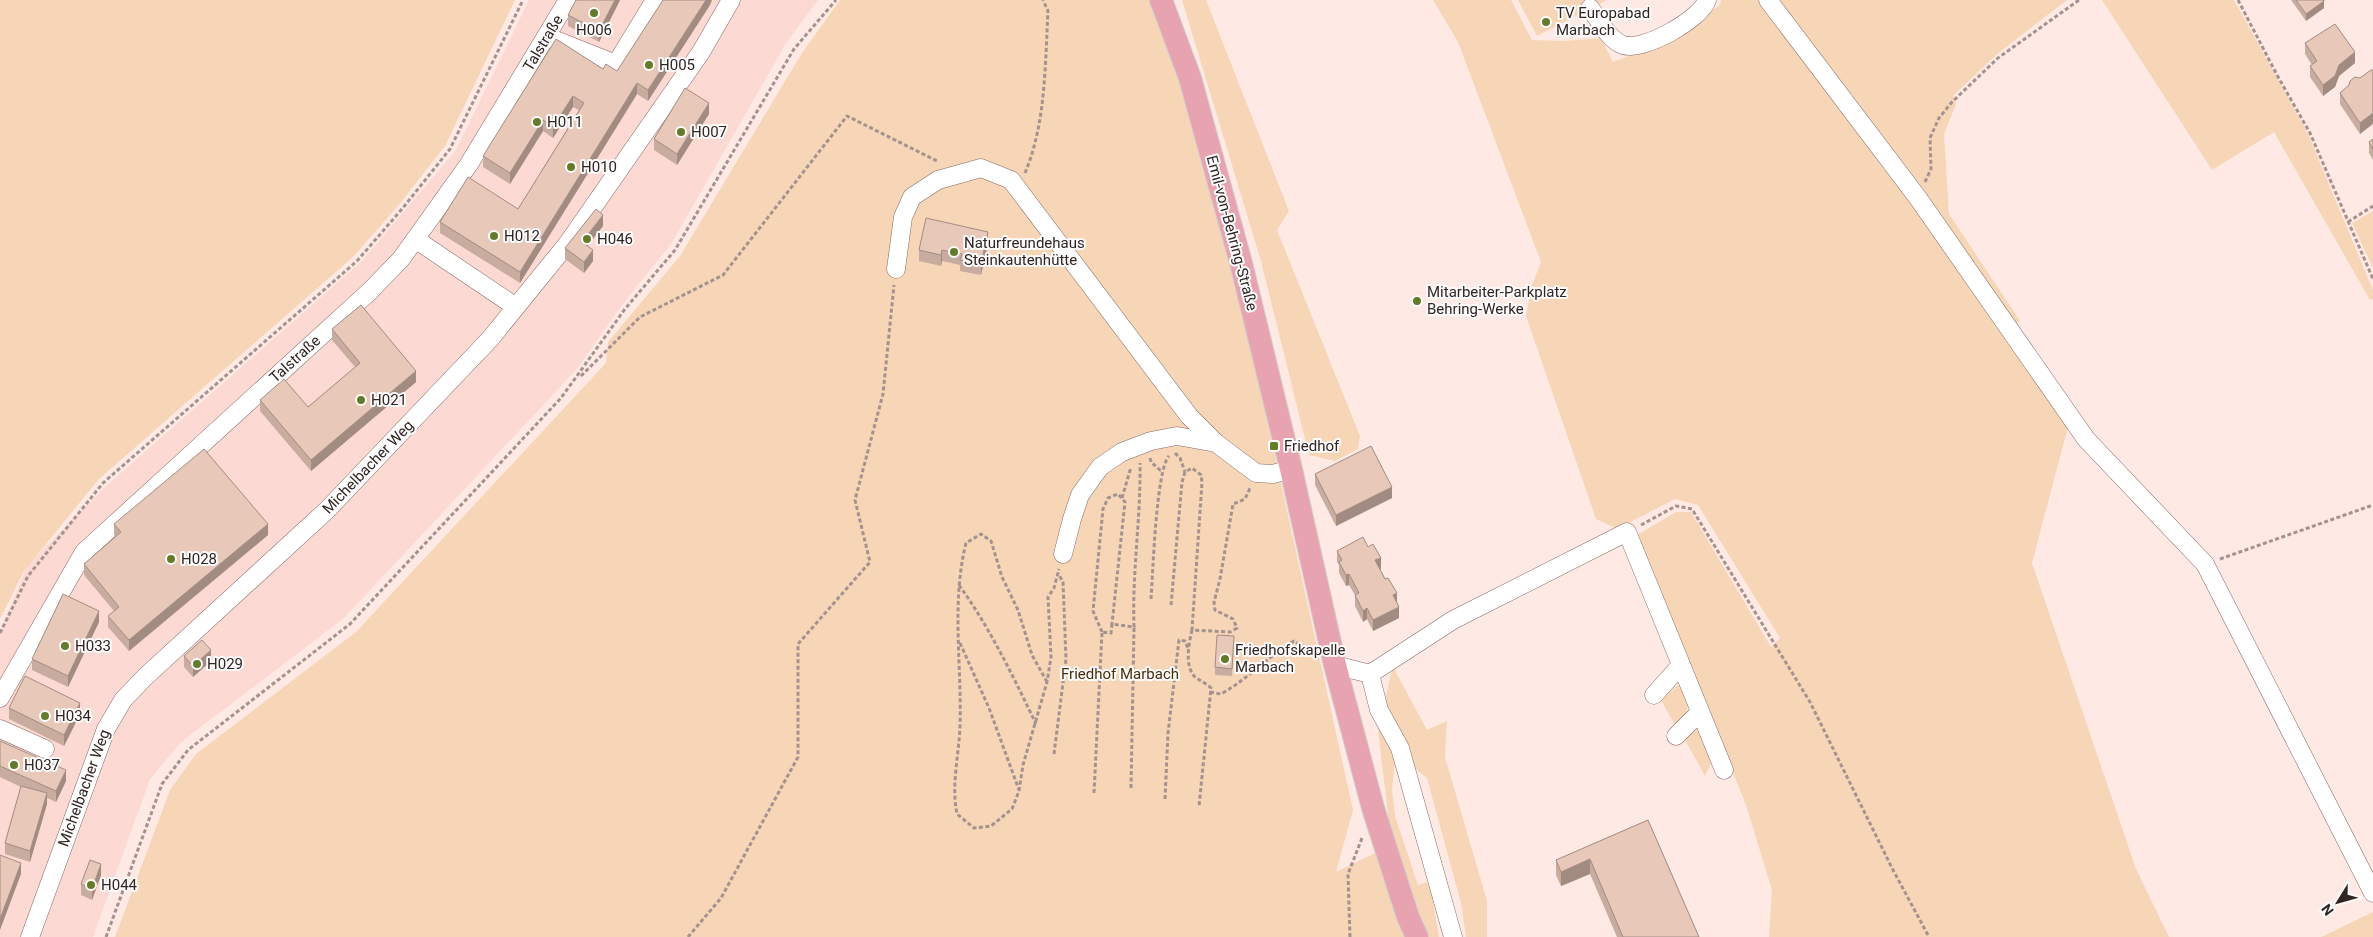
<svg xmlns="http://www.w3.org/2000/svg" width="2373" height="937" font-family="Roboto,sans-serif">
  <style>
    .built { fill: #fdd9d3 }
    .green { fill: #f6d6b7 }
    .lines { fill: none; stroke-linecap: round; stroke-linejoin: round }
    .minor-casing { stroke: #876762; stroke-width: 19 }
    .major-casing { stroke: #d2cfce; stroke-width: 24 }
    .path { stroke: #a4928f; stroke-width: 3; stroke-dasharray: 4 2.5; stroke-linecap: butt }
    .minor { stroke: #fff; stroke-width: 18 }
    .major { stroke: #e8a3b0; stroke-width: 22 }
    .wall { fill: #c8ac9f }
    .shaded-wall { fill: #a28c82 }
    .building { fill: #e8c8b9; stroke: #a28c82 }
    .poi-dot { fill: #657a2b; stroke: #fcfcfc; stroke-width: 2 }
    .labels { text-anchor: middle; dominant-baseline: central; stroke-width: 4; stroke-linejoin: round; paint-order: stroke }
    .poi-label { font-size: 15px; fill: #312422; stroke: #fcfcfc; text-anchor: start }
    .street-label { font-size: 15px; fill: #312422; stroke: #fcfcfc }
    .park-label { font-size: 15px; fill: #4a2d0b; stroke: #fcfcfc }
  </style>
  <rect width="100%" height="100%" fill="#ffe9e5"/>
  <path class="built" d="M529,0H818L786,43L671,244L622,305L577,369L344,618L181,742L150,779L93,937H0V633L27,566L106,486L362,261L456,150Z"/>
  <path class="green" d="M0,0H515L445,146L398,206L353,257L99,479L24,571L0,619Z
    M840,0H1155L1217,193L1353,810L1336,872L1377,852L1409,937H115L170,790L196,754L356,632L606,363L608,342L680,256L802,53Z
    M1182,0H1206L1289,211L1277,230L1360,436L1358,449L1335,461L1309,455L1261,261Z
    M1433,0H1511L1532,40L1565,41L1601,38L1613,62L1672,39L1720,5L1721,0H2067L1996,55L1953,96L1956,104L1944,134L1949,214L2020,321L2012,327L2069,423L2032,563L2136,869L2169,937H1769L1772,890L1746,805L1637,535L1676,512H1691L1771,647L1780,638L1698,505L1675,499L1617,529L1596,519L1526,316L1532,285L1541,262L1458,42Z
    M1518,0H1607L1537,36Z
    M2102,0H2234L2308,134L2373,290V299L2370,300L2274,132L2212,170Z
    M2373,211V268L2352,223Z
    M1393,667L1427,730L1447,721L1445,757L1487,901V937H1466L1461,903L1427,778L1411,765L1383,706Z
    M1678,685L1685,688C1692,703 1687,715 1676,727L1661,700Z
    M1376,713L1396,751L1392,790L1395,816L1418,885L1427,882L1432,896L1439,937H1428L1392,847Z
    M1697,730L1703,735L1713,759L1705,776L1684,738Z
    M2373,912V937H2321Z"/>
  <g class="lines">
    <defs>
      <path id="minor" d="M1768,0L1918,198L2086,439L2205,564L2373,893
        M1590,8C1599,20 1609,40 1623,45C1643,52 1701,19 1707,0
        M548,37L616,64L655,0
        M415,239L516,307
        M896,269L903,217L912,197L938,180L981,168L1011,180L1189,416L1216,443L1256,473L1273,474L1291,469
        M1063,554L1072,519L1080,495L1100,467L1122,452L1151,441L1177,436L1216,443
        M1335,665L1370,674L1453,620L1627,532L1724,770
        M1370,674L1379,710L1400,748L1453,937
        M1654,695L1681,665
        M0,698L84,552L370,291L401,259L469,164L568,0
        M0,729L45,749
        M1676,736L1700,712
        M30,937L106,729L123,700L145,677L327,510L490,339L568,243L701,52L731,0"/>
      <path id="major" d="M1161,0L1190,78L1241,263L1291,469L1335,665L1373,808L1408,917L1417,937"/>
    </defs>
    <use href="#minor" class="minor-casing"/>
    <use href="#major" class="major-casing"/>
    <path class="path" d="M2238,0L2277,75L2310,133L2373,279
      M1025,173C1046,123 1045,65 1048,11L1043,0
      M1925,182L1931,169L1930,138L1939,118L1952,102L1998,58L2079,0
      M2348,222L2373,206
      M581,376L640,317L723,275L847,116L939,162
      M1175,453L1180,458L1185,472
      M1150,458L1151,462L1160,470H1162
      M1122,498L1131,467
      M1641,525L1676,506L1692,509L1810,702L1892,868L1929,937
      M2220,559L2373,505
      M959,585C990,628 1013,676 1036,724
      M1151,599C1153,573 1156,470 1169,456
      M1171,605L1182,482L1185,472L1192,468L1201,475L1202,482L1192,630L1230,632L1237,628L1233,619L1215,610L1214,602L1220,579L1233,504L1245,499L1250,488
      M1192,630C1189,643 1184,666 1195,677C1200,681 1206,683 1211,688L1199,806
      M1102,632L1093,611L1103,509L1108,498L1118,494L1125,502L1112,624
      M0,633L28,576L103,483L357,261L402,209L450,149L523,0
      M960,643L989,708L1019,790
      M1047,682L1032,655L1018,610L1002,577L991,541L981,534L966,543C951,603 962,665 960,726C959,755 951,785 957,814L974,828L991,826L1012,809L1019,791L1023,765L1047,682L1051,657L1048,597L1054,588L1059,569
      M1210,692L1221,694C1248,679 1267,657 1294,641L1311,651
      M1054,754L1066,659L1063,582L1058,573
      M1131,788L1134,627
      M1094,793L1102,632L1111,633L1112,624L1134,627C1132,572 1141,517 1140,463
      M1165,799L1168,733L1179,640L1185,641L1188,648
      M106,937L162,784L188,750L350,624L561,398L625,309L675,250L794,49L836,0
      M688,937L721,898L798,757V644L870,562L855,500L883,394L894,285
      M1350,937L1348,874L1362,838"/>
    <use href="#minor" class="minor"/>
    <use href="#major" class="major"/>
  </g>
  <path class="wall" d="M620,0L599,42L568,26V15Z
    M2291,0H2324V8L2306,21Z
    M710,5L648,101L637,94L520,283L440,233V222L518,209L579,110L573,107L553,138L543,131L510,184L483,167V156L603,69L617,71Z
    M2305,43L2355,63L2339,76L2335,87L2323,96L2310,77V66L2312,65L2305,54Z
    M2373,70L2360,134L2340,104V93L2360,78Z
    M709,114L677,165L654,150V139Z
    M2373,139V160L2369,153V142Z
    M603,226L587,246L593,261L584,273L565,259V248Z
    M988,243L981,275L960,271V265L942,261L941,266L919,261V250Z
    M332,329L416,382L311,471L260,411V400L308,407L355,367L332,340Z
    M1315,474L1392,498L1336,526L1315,485Z
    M114,524L268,535L129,651L108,627V616L114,611L84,575V564L116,537L114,535Z
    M1337,551L1381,569H1380L1397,601L1399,618L1373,631L1367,619L1363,622L1355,606V595L1349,585L1346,586L1339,573V565L1337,562Z
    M99,622L68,687L32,670V659Z
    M1234,644L1232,676L1215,675V667Z
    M184,656L211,661L193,677L184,667Z
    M9,708L80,714L64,746L9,719Z
    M0,741L66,781L56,802L47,798V804L30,862L5,854V843L21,787L0,777Z
    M1648,820L1699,937H1617L1590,874L1561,886L1556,875V860Z
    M101,875L92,900L81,895V884Z"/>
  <path class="shaded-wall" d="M615,0H620L599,42V31Z
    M706,0H712L710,5L648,101V90Z
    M2324,1V8L2306,21V14Z
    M2355,52V63L2339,76L2335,87L2323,96V85L2339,65Z
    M637,83V94L520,283V272Z
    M573,96V107L553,138V127Z
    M709,103V114L677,165V154Z
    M2373,113V124L2360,134V123Z
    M543,120V131L510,184V173Z
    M603,215V226L582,253V242Z
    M988,232V243L981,275V264Z
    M593,250V261L584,273V262Z
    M942,250V261L941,266V255Z
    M416,371V382L311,471V460Z
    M1392,487V498L1336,526V515Z
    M268,524V535L129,651V640Z
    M1381,558V569L1375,571V560Z
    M1349,574V585L1346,586V575Z
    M1397,593V604L1393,595Z
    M1399,607V618L1373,631V620Z
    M1367,608V619L1363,622V611Z
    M99,611V622L68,687V676Z
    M211,650V661L193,677V666Z
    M80,703V714L64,746V735Z
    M66,770V781L56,802V791Z
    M47,793V804L30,862V851Z
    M1590,859V874L1561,886V872Z
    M21,863V874L0,930V919Z
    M101,864V875L92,900V889Z"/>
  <path class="building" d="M576,0H615L599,31L568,15Z
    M663,0H706L648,90L637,83L520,272L440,222L468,177L518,209L584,103L573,96L553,127L543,120L510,173L483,156L556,39L603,69L606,64L617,71Z
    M2296,0H2324V1L2306,14Z
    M2335,24L2355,52L2339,65L2335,76L2323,85L2310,66L2317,61L2305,43Z
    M2371,70H2373V113L2360,123L2340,93L2349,85L2350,81L2355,77L2360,78Z
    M685,88L709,103L677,154L654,139Z
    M2373,139V149L2369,142Z
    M596,209L603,215L582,242L593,250L584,262L565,248Z
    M926,218L988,232L981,264L960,260L962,254L942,250L941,255L919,250Z
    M361,305L416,371L311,460L260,400L284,379L308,407L360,363L332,329Z
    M1371,446L1392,487L1336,515L1315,474Z
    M204,449L268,524L129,640L108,616L119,607L84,564L121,532L114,524Z
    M1363,537L1368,547L1373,544L1381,558L1375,560L1385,579L1388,578L1397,593L1393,595L1399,607L1373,620L1367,608L1363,611L1355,595L1359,593L1349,574L1346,575L1339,562L1342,560L1337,551Z
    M63,594L99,611L68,676L32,659Z
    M1217,635L1234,636L1232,669L1215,667Z
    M202,640L211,650L193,666L184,656Z
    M25,676L80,703L64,735L9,708Z
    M0,741L66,770L56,791L0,766Z
    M21,786L47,793L30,851L5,843Z
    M1648,820L1699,937H1623L1590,859L1561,872L1556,860Z
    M0,855L21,863L0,919Z
    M90,860L101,864L92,889L81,884Z"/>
  <g class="poi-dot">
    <circle cx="594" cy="13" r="5"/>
    <circle cx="1546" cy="22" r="5"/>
    <circle cx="649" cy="65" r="5"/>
    <circle cx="537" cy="122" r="5"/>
    <circle cx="681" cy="132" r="5"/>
    <circle cx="571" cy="167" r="5"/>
    <circle cx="494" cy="236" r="5"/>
    <circle cx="587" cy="239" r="5"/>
    <circle cx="954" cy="252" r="5"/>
    <circle cx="1417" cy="301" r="5"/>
    <circle cx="361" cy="400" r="5"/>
    <rect x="1269" y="441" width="10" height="10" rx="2.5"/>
    <circle cx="171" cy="559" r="5"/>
    <circle cx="65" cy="646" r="5"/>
    <circle cx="1225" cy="659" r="5"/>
    <circle cx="197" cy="664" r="5"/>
    <circle cx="45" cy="716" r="5"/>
    <circle cx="14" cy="765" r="5"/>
    <circle cx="91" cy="885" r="5"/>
  </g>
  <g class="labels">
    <g class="poi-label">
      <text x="1556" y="13">TV Europabad<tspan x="1556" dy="17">Marbach</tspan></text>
      <text x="594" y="30" text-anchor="middle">H006</text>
      <text x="659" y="65">H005</text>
      <text x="547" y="122">H011</text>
      <text x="691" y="132">H007</text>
      <text x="581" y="167">H010</text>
      <text x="504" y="236">H012</text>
      <text x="597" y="239">H046</text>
      <text x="964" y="243">Naturfreundehaus<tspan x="964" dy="17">Steinkautenhütte</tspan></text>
      <text x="1427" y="292">Mitarbeiter-Parkplatz<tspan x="1427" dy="17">Behring-Werke</tspan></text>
      <text x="371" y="400">H021</text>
      <text x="1284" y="446">Friedhof</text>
      <text x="181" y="559">H028</text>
      <text x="75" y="646">H033</text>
      <text x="1235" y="650">Friedhofskapelle<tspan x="1235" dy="17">Marbach</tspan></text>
      <text x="207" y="664">H029</text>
      <text x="55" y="716">H034</text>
      <text x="24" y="765">H037</text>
      <text x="101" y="885">H044</text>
    </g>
    <g class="street-label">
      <text transform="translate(543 43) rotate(-59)">Talstraße</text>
      <text transform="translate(1232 233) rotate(75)">Emil-von-Behring-Straße</text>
      <text transform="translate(295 359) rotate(-42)">Talstraße</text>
      <text transform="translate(368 467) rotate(-46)">Michelbacher Weg</text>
      <text transform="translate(84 788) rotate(-70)">Michelbacher Weg</text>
    </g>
    <g class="park-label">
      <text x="1120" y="674">Friedhof Marbach</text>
    </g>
  </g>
  <g transform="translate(2338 902) rotate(233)" stroke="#fcfcfc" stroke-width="4" paint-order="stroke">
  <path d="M0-4L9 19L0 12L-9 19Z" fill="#312422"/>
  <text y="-8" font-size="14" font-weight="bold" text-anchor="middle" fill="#312422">N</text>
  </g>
</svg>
